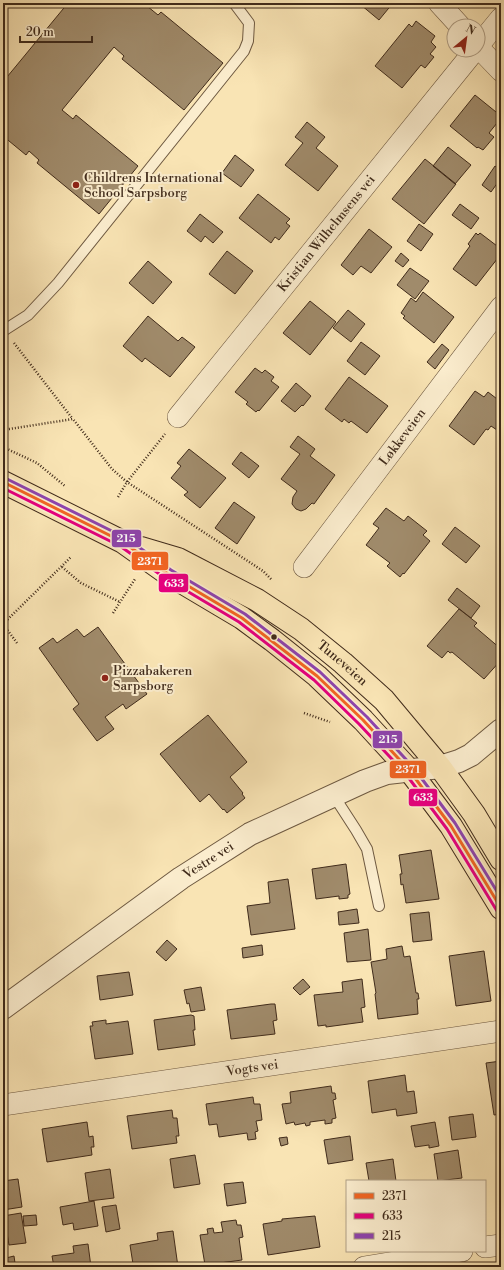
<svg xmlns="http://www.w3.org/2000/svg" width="504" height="1270" font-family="'Libre Bodoni',serif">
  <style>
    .building { fill: #a08b6b; stroke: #402b1b }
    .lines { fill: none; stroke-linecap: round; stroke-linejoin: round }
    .service-casing { stroke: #6e5941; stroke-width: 12 }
    .minor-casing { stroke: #6e5941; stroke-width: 22 }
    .tertiary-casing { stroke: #6e5941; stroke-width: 24 }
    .primary-casing { stroke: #402b1b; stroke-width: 24 }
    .path { stroke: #402b1b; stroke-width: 2.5; stroke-dasharray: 1 2; stroke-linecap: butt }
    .service { stroke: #fbedce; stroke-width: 10 }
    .minor { stroke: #fbedce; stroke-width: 21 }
    .tertiary { stroke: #fbedce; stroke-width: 22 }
    .primary { stroke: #f9e4b4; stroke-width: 22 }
    .bus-1-casing { stroke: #fbedce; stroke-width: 6 }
    .bus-2-casing { stroke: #fbedce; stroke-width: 6 }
    .bus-3-casing { stroke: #fbedce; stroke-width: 6 }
    .bus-1 { stroke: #f26522; stroke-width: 3 }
    .bus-2 { stroke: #e5007d; stroke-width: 3 }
    .bus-3 { stroke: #8e44ad; stroke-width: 3 }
    .poi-dot { fill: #8f2418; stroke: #fbedce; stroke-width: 1.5 }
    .bus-dot { fill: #402b1b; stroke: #fbedce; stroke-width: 1.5 }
    .labels { text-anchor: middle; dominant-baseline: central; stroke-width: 4; stroke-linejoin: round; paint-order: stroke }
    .poi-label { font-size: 13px; fill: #402b1b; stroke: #fbedce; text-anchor: start }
    .street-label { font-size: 13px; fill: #402b1b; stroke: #fbedce }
    .line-badge { stroke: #fbedce; stroke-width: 1.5 }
    .badge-label { font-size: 11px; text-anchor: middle; font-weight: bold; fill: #fff }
  </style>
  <rect width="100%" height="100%" fill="#f9e4b4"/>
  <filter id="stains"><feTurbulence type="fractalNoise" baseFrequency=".005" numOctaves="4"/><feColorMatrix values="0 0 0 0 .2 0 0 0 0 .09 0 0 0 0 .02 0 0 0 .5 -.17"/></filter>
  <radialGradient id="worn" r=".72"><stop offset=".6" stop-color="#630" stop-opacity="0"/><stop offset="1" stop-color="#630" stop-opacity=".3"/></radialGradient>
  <path class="building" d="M68,3H150L147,6L158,15L161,12L223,63L184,110L122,59L124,56L114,47L62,110L73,119L76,115L138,166L99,214L37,163L39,160L29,151L26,155L3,136V73L7,77Z
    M362,3H393L379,20L361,5Z
    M416,21L435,36L431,42L436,47L430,54L434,57L425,68L421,65L402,88L375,66L409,24L412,27Z
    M475,95L501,116V118L489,133L494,137L483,150L478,147L477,148L450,126Z
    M307,122L325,137L316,148L338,166L318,191L285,165L303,143L295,137Z
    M448,147L471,165L455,184L433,166Z
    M235,155L254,170L241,187L222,173Z
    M425,159L456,184L424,224L392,199Z
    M495,166L501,170V178L491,192L482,185Z
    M258,194L290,219L286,223L290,226L279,240L275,237L271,243L239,218Z
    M460,204L479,218L471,229L452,215Z
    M200,214L223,232L213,243L205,236L201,242L187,231Z
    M419,224L433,234L421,251L407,241Z
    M369,229L392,247L371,273L361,266L353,275L341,265Z
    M476,233L478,235L480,233L501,249V254L476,286L453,269L470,246L468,244Z
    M227,251L253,271L235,294L209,274Z
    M401,253L409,260L403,267L395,261Z
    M148,261L172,282L153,304L129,283Z
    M410,268L429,281L415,299L397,285Z
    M423,292L454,317L434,343L403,318L405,316L401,313L411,298L416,302Z
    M310,301L336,322L310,355L283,333Z
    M348,310L365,324L351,342L333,328Z
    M148,316L178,341L182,337L195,347L170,377L145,358L142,362L123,346Z
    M361,342L380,356L365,375L347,361Z
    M442,344L449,350L435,369L427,362Z
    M255,368L262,373L265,370L274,377L271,381L279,387L259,411L258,410L256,412L246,404L248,402L235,392Z
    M349,377L388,406L367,433L351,421L349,423L344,419L342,422L325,409Z
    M296,383L311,396L303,406L302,405L295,412L281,401Z
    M475,391L484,397L488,392L501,402V424L497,430L491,426L488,430L486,429L474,445L449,426Z
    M298,436L315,449L310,456L335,475L314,504L312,503L306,509L301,511L296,509L292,504L293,497L297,491L281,479L300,454L290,447Z
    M189,449L226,478L200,508L184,495L188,492L171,478L181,466L177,463Z
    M241,452L259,466L249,478L232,464Z
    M234,502L255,517L237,544L215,528Z
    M386,508L404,521L408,516L427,531L423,535L430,541L404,574L403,573L400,577L387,566L390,563L366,545L379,528L373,524Z
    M455,527L480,546L466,563L442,544Z
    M457,588L480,606L471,618L448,600Z
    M459,609L477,623L474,626L501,649V660L484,679L452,652L450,653L448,651L442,658L427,646Z
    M98,627L147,694L126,709L123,704L105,717L114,729L97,741L73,709L79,704L39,648L53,638L57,643L77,629L84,637Z
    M208,715L247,762L230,777L243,793L242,794L245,798L227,813L224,809L223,810L209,794L200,802L160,754Z
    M431,850L439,899L406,903L403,884L401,885L400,874H402L399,855Z
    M346,864L350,894L348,895V898L339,899V896L316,899L312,869Z
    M288,879L295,929L251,935L247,906L270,903L268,882Z
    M357,909L359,923L339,925L338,912Z
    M429,912L432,940L413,942L410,914Z
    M368,929L371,960L347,962L344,933Z
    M167,940L177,949L166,961L156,952Z
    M262,945L263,955L243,958L242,948Z
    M402,946L404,957L410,956L416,993H418L419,999H417L418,1014L378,1019L375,994L376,993L371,962L387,959L386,949Z
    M484,951L491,1001L456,1006L449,956Z
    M129,972L133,995L100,1000L97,976Z
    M303,979L310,987L300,995L293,988Z
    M362,979L365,1007L361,1008L363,1022L326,1027V1025L318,1026L314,995L343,992L342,982Z
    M201,987L205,1010L191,1012L189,1003L187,1004L184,990Z
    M271,1004H275L277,1020L273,1021L275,1034L231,1039L227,1010Z
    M191,1015L194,1016L195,1030H193L195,1045L158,1050L154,1020Z
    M106,1020V1024L128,1021L133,1054L95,1059L90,1026H93L92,1022Z
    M501,1061V1114L494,1115L486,1063Z
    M405,1075L407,1092L414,1091L417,1113L397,1116L396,1109L372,1113L368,1081Z
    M331,1086L332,1093H335L336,1099L333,1100L336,1118L332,1119V1123L325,1124V1120L310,1122V1125L306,1126L305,1123L295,1125L294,1122L286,1124L282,1104L291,1103L290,1092Z
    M253,1097L254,1104H260L262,1120L256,1121L258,1131L255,1132L256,1139L248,1140L247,1133L219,1137L217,1124L209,1125L206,1104Z
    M172,1110L173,1118H177L179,1136H176L177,1143L132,1149L127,1116Z
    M473,1114L476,1137L452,1140L449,1117Z
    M87,1122L89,1137L93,1136L94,1147H91L92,1155L47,1162L42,1129Z
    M435,1122L439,1146L429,1148V1145L415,1147L411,1126Z
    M350,1136L353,1160L328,1164L324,1140Z
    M287,1137L288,1144L281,1146L279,1138Z
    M458,1150L462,1178L438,1181L434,1154Z
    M195,1155L200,1184L174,1188L170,1159Z
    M393,1159L396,1181H369L366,1163Z
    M110,1169L114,1198L89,1201L85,1173Z
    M18,1179L22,1207L3,1210V1181Z
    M243,1182L246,1203L227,1206L224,1184Z
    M94,1201L98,1226L74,1230L73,1223L63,1225L60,1207Z
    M116,1205L120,1229L106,1232L102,1207Z
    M21,1213L26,1243L9,1245L7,1233H3V1216Z
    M36,1215L37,1225L24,1226L23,1216Z
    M315,1216L320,1247L268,1255L263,1224L282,1221V1219Z
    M236,1220L237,1225H241L243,1237L239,1238L242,1260L205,1265L200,1235L208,1234L207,1229L213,1228L214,1233L223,1232L221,1222Z
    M173,1231L178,1267H127V1265L133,1264L130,1245L158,1240L157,1233Z
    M88,1244L91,1267H54L52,1256L74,1253L73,1246Z
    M14,1256L15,1263H18L19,1267H3V1261H6V1258Z"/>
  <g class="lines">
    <defs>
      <path id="service" d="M3,331L28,315L58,283L244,51L248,41L249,23L234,3
        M334,796L356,830L367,849L379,906"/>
      <g id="minor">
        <path d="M439,3L460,26"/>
        <path d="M478,46L501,18"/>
        <path d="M478,47L501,71"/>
        <path id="s1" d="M178,417L475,50"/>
        <path id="s2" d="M304,567L501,307"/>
        <path id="s3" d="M3,1105L501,1031"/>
        <path d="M485,1247L501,1245"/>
        <path d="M364,1267L462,1251"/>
      </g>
      <g id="tertiary">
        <path id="s4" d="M3,1008L181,878L250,834L365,781L387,773L440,767L459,761L471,755L501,730"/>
      </g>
      <g id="primary">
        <path d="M3,482L123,542L168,574L242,618L272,640L317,676L363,720L409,770L451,826L501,908"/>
        <path id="s5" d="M141,548L178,559L257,600L301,629L343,663L384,700L440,767L474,814L501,859"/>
      </g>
    </defs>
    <use href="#service" class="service-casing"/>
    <use href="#minor" class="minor-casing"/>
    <use href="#tertiary" class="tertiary-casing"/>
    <use href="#primary" class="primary-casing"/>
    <path class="path" d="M14,343L72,418
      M3,430L73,419L112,469L127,482L263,571L272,580
      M3,447L37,463L65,486
      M118,497L127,482L165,434
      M62,567L81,583L120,602
      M113,613L135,579
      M17,643L3,624L71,557
      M304,713L330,722"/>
    <use href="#service" class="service"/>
    <use href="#minor" class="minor"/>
    <use href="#tertiary" class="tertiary"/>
    <use href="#primary" class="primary"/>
    <defs>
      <path id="bus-1" d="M3,482L123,542L168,574L242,618L317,676L363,720L409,770L451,826L501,908"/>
      <path id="bus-2" d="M3,488L120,546L165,578L239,622L314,680L359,724L405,773L447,829L497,911"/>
      <path id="bus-3" d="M5,478L126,538L171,570L245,614L320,672L367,717L413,767L455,823L501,898"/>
    </defs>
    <use href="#bus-1" class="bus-1-casing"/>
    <use href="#bus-2" class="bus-2-casing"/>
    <use href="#bus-3" class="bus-3-casing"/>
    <use href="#bus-1" class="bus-1"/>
    <use href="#bus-2" class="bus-2"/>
    <use href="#bus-3" class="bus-3"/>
  </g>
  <g class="poi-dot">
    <circle cx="76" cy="185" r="4"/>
    <circle cx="105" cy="678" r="4"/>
  </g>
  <circle class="bus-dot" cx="274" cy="637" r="3.5"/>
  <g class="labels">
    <g class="poi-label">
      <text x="84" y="178">Childrens International<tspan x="84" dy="15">School Sarpsborg</tspan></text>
      <text x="113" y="671">Pizzabakeren<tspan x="113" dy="15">Sarpsborg</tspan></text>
    </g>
    <g class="street-label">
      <text stroke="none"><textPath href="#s1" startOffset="236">Kristian Wilhelmsens vei</textPath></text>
      <text stroke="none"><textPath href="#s2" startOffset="163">Løkkeveien</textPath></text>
      <text stroke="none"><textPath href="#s5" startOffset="234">Tuneveien</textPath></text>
      <text stroke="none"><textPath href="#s4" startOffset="253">Vestre vei</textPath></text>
      <text stroke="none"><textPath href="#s3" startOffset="252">Vogts vei</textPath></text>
    </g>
  </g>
  <g class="line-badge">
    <rect x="111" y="529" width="31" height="19" rx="4" fill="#8e44ad"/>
    <rect x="131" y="551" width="38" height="20" rx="4" fill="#f26522"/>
    <rect x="158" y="573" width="31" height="20" rx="4" fill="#e5007d"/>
    <rect x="372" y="730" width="31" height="19" rx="4" fill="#8e44ad"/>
    <rect x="389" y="760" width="38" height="19" rx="4" fill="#f26522"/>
    <rect x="408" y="788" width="30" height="19" rx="4" fill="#e5007d"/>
  </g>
  <g class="badge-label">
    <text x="126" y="542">215</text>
    <text x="150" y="565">2371</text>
    <text x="174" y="587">633</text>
    <text x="388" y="743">215</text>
    <text x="408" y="773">2371</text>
    <text x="423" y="801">633</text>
  </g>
  <rect width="504" height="1270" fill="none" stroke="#f9e4b4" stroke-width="16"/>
  <rect x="4" y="4" width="496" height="1262" fill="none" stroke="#402b1b" stroke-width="2"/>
  <rect x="8" y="8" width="488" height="1254" fill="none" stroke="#402b1b"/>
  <rect x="346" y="1180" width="140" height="72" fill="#fbedce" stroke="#b09f86"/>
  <rect x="354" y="1193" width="20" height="6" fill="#f26522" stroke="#b09f86"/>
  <text x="382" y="1200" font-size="12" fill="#402b1b">2371</text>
  <rect x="354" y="1213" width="20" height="6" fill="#e5007d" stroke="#b09f86"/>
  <text x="382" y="1220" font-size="12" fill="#402b1b">633</text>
  <rect x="354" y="1233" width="20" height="6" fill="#8e44ad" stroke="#b09f86"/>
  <text x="382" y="1240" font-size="12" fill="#402b1b">215</text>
  <g transform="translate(466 38) rotate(29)"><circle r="19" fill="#fbedce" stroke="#b09f86"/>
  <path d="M0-3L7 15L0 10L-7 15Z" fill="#8f2418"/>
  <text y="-6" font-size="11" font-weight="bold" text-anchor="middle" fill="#402b1b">N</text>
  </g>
  <path d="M20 36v6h72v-6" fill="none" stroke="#402b1b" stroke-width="2"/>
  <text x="26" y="36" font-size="12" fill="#402b1b" stroke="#fbedce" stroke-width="3" paint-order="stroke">20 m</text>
  <rect width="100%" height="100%" filter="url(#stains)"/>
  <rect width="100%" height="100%" fill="url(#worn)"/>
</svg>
